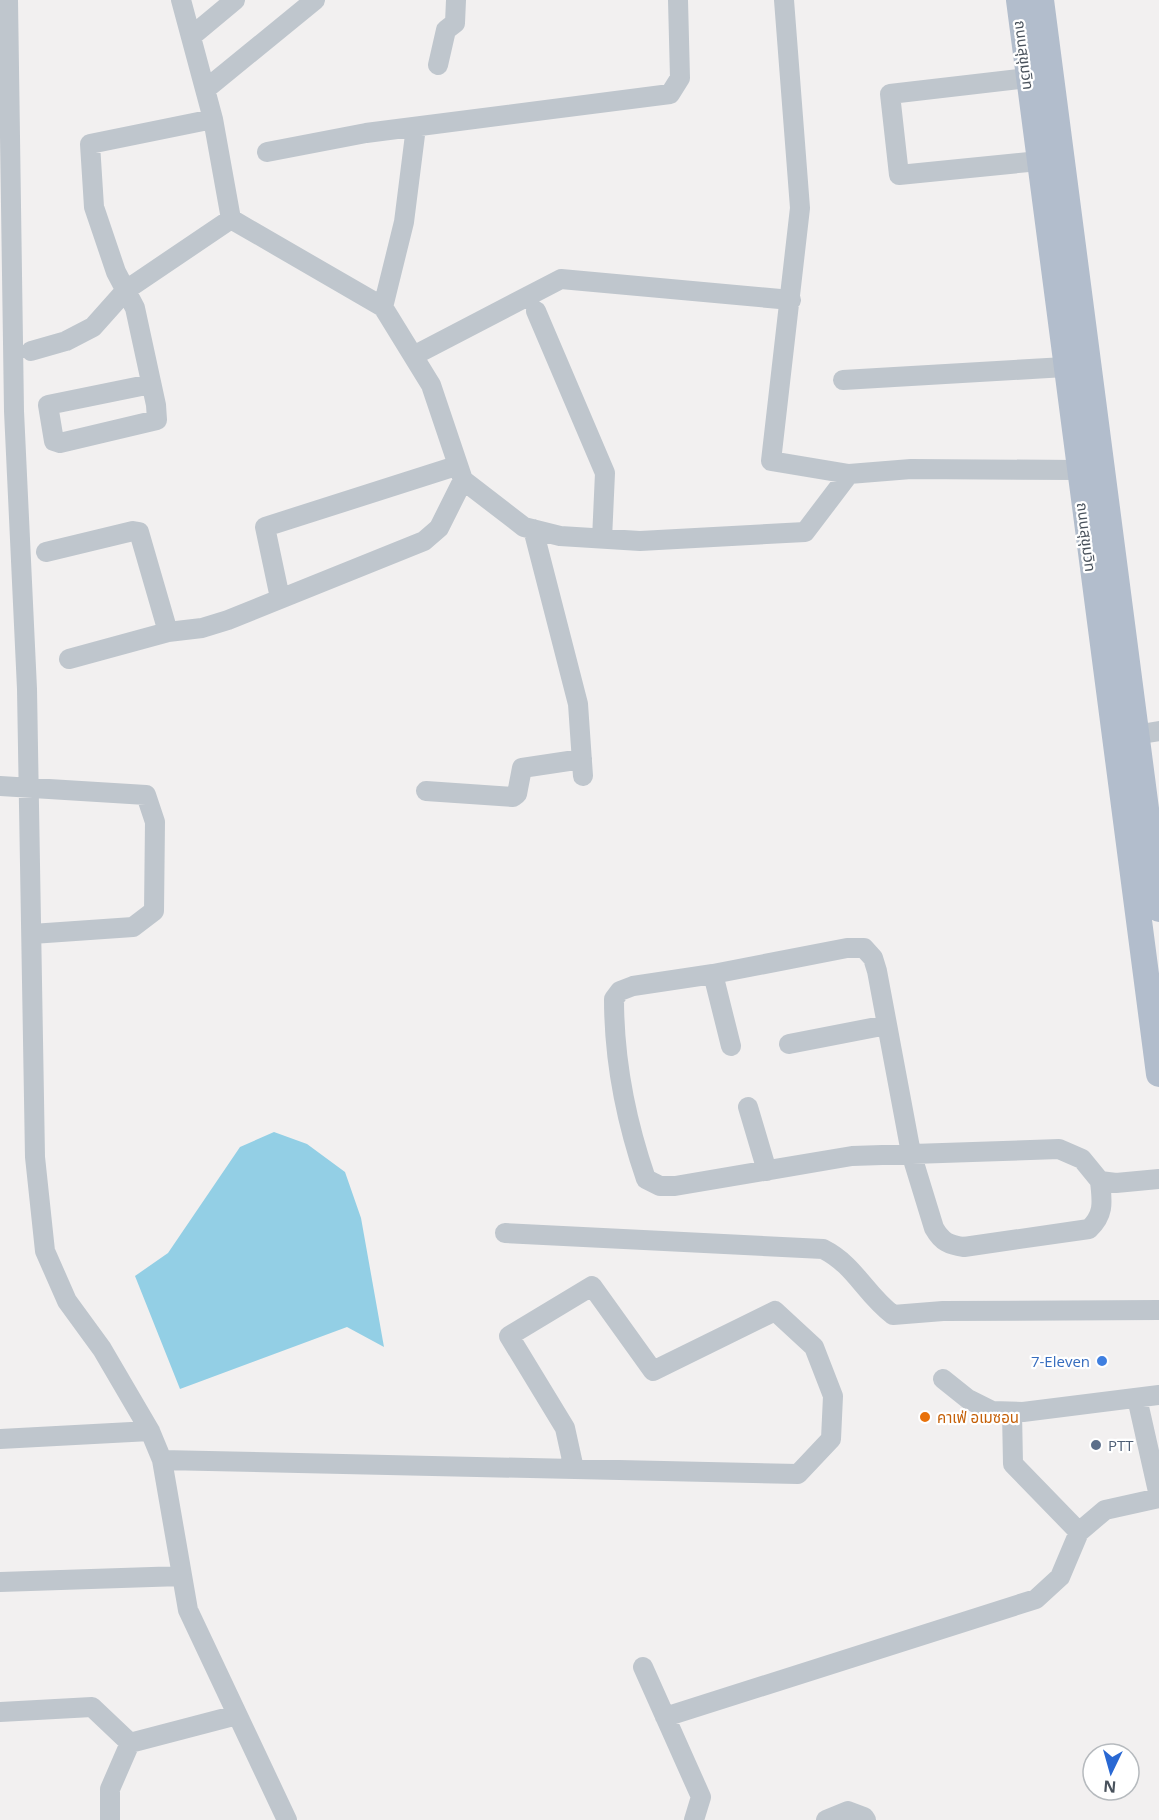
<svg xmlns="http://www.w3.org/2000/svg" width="1159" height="1820" font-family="'Open Sans','Noto Sans Thai',sans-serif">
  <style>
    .water { fill: #93cfe5 }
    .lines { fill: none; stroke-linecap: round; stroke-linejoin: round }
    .minor { stroke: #bfc6cd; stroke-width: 20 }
    .major { stroke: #b2bdcc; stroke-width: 26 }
    .shop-dot { fill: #3f7fe0; stroke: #fff; stroke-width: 2 }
    .food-dot { fill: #e8710a; stroke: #fff; stroke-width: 2 }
    .service-dot { fill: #5c6f8a; stroke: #fff; stroke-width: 2 }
    .labels { text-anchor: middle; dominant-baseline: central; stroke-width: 4.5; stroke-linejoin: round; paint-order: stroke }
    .street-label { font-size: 15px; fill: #49525c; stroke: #fff }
    .shop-label { font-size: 15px; fill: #366cbe; stroke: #fff; text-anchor: end }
    .food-label { font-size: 15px; fill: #c56008; stroke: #fff; text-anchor: start }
    .service-label { font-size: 15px; fill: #4e5e75; stroke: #fff; text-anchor: start }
  </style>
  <rect width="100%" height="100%" fill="#f2f0f0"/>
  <path class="water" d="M274,1132L307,1144L345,1172L361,1218L384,1347L347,1327L180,1389L135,1276L168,1253L240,1147Z"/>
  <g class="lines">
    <path class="minor" d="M8,0L14,411L27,689L35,1157L45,1251L67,1301L102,1349L150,1431L162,1460L188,1610L287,1820
      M181,0L213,119L231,219L383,307
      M784,0L800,208L771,461L849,474
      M193,35L235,0
      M438,65L446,30L455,23L456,0
      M1028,78L890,94L899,175L1039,161
      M206,89L315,0
      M416,127L404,222L383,307L431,385L463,480L524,527L560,536L640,541L805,532L849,474L911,469L1079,470
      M267,152L366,133L670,94L680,78L678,0
      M536,311L605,473L602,539
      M31,351L66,341L93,327L126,290L231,219
      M413,356L561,279L791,300
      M843,380L1065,367
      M151,384L48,405L54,441L60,443L157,420L156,405L135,308L116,272L94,207L90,144L213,119
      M533,529L578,704L583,776
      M46,552L133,531L139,532L168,632
      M280,598L265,527L456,466
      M69,659L168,632L202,628L228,620L424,541L439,528L463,480
      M1135,735L1159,731
      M0,786L146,795L155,822L154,911L133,927L32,934
      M426,791L513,797L517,794L522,768L582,759
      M713,974L731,1046
      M789,1044L887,1025
      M748,1107L767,1171
      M1100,1181C1102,1201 1105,1214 1089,1229L964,1247C949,1245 942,1242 934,1228L911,1153L877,971L873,958L864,948H847L713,974L633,986L620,991L614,999C614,1061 626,1121 646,1179L660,1186H675L852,1156L1059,1149L1082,1159L1100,1181L1116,1183L1159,1179
      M505,1233L823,1249C855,1265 865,1294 893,1315L943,1311L1159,1310
      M943,1379L968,1399L992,1411L1023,1412L1159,1395
      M1137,1398L1159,1496
      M1012,1412L1013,1464L1079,1532
      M0,1439L150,1431
      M162,1460L798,1474L831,1439L833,1396L814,1347L775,1311L653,1371L592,1286L509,1336L565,1428L574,1469
      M0,1582L182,1576
      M643,1667L701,1797L694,1820
      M0,1712L92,1707L130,1743L237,1715
      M665,1717L1036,1599L1060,1577L1079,1532L1105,1510L1159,1498
      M110,1820V1789L130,1743
      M826,1820L848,1811L864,1817L866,1820"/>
    <path class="major" d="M1019,0L1159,1074
      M1041,0L1159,909"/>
  </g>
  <circle class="shop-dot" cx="1102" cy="1361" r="6"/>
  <circle class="food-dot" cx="925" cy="1417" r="6"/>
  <circle class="service-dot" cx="1096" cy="1445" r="6"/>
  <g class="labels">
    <g class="street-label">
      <text transform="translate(1025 55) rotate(83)">ถนนสุขุมวิท</text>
      <text transform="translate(1087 537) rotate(83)">ถนนสุขุมวิท</text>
    </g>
    <g class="shop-label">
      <text x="1090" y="1361">7-Eleven</text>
    </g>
    <g class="food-label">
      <text x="937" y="1417">คาเฟ่ อเมซอน</text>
    </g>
    <g class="service-label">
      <text x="1108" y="1445">PTT</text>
    </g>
  </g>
  <g transform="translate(1111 1772) rotate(185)"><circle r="28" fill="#ffffff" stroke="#b6babe" stroke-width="1.5"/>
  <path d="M0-4.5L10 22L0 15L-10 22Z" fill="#2968d3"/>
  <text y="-9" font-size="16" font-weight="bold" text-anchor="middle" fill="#49525c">N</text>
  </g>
</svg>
